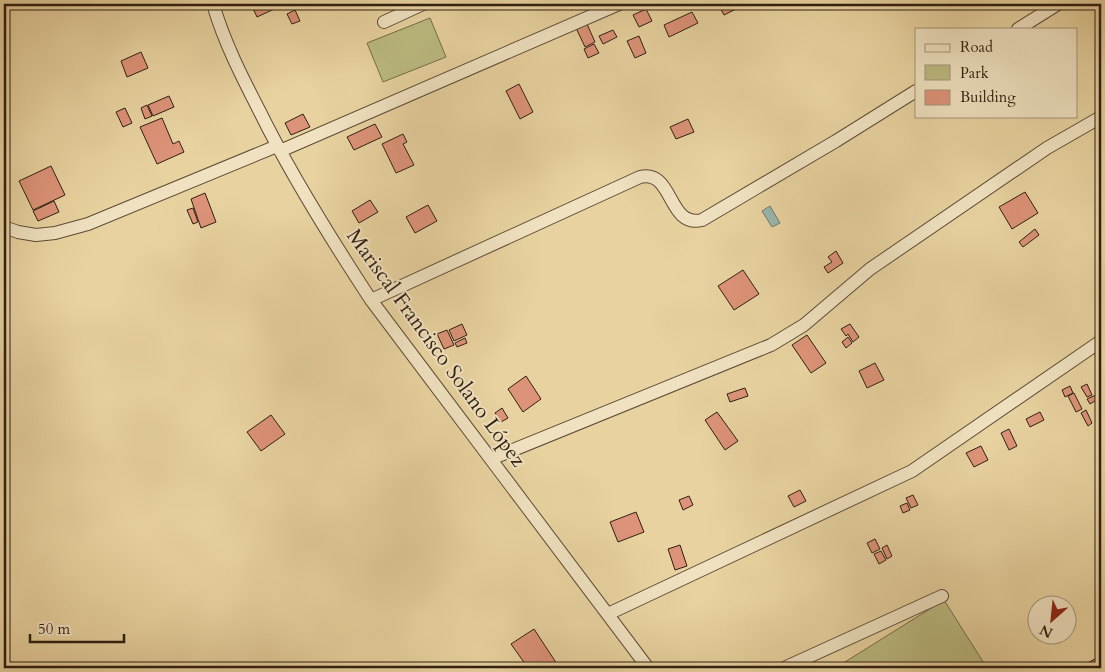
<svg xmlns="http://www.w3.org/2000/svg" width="1105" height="672" font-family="Cardo,serif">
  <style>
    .green { fill: #bbbb80; stroke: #756d49 }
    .water { fill: #99b6ad; stroke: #6f7a6f }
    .building { fill: #dd9379; stroke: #2f1f12 }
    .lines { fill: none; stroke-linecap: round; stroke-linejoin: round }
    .minor-casing { stroke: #5d4c36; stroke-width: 14 }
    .minor { stroke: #f0e2c1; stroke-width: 12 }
    .labels { text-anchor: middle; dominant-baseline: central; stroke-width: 4; stroke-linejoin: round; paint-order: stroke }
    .street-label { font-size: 21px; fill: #2f1f12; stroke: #f0e2c1 }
  </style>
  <rect width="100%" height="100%" fill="#e8d3a0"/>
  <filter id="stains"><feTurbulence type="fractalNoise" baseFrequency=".004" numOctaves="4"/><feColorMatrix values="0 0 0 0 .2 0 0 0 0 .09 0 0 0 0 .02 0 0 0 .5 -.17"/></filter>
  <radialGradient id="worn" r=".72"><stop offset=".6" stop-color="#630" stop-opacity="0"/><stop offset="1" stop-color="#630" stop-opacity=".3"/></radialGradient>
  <path class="green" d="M430,18L446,57L383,82L367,43Z
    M944,600L987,668H838L837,667Z"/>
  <path class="water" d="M770,206L780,223L772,227L762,211Z"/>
  <path class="building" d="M251,4H285L257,17Z
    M718,4H746L724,15Z
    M646,9L652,21L639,27L633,15Z
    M295,10L300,21L292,24L287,14Z
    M692,12L698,23L669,37L664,25Z
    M587,24L595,42L585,47L576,28Z
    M613,30L617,37L603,44L599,36Z
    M639,36L646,53L635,58L627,41Z
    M594,44L599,53L588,58L584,49Z
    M141,52L148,68L127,77L121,61Z
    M519,84L533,112L520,119L506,91Z
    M169,96L174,107L153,116L148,105Z
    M147,105L152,116L145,119L141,108Z
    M125,108L132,123L123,127L116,112Z
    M303,114L310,127L291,135L285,123Z
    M162,118L173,144L179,141L184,152L157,164L140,127Z
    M688,119L694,132L676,139L670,127Z
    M375,124L382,137L354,150L347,137Z
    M403,134L407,142L403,144L414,165L396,173L382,144Z
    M51,166L65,195L33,210L19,181Z
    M1025,192L1038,213L1012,229L999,207Z
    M205,193L216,222L201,228L191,199Z
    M370,200L378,212L359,223L352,211Z
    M54,201L59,212L38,221L33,211Z
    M428,205L437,221L415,233L406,217Z
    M193,208L198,222L193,224L187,210Z
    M1035,229L1039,235L1023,247L1019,242Z
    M836,251L843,263L828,273L824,267L832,262L828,257Z
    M743,270L759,294L734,310L718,286Z
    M462,324L467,335L454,341L449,330Z
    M850,324L859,337L853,342L848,334L846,336L841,329Z
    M447,330L454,345L444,349L437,334Z
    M807,335L826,363L811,373L792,345Z
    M848,337L852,343L846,348L842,342Z
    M465,338L467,343L457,347L455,343Z
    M875,363L884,380L867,388L859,371Z
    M526,376L541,399L523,412L508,389Z
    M1087,384L1092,395L1087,397L1081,387Z
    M1070,386L1073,393L1065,397L1062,390Z
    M745,388L748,396L730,402L727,394Z
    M1074,393L1082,409L1076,412L1068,396Z
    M1096,395L1098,399L1090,404L1087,399Z
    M502,408L508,418L501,422L495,413Z
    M1086,410L1092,423L1088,426L1081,413Z
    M717,412L738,441L725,450L705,420Z
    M1040,412L1044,420L1030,427L1026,419Z
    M271,415L285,434L261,451L247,432Z
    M1009,429L1017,446L1009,450L1001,433Z
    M981,446L988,460L974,467L966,453Z
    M800,490L806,501L794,507L788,496Z
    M913,495L918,505L911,508L906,498Z
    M689,496L693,505L683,510L679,500Z
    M907,503L910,510L903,513L900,506Z
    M636,512L644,532L618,542L610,522Z
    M875,539L880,549L872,553L867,543Z
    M680,545L687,566L675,570L668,549Z
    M887,545L892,556L887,559L882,548Z
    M881,551L886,560L879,564L874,554Z
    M534,629L557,664L551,668H528L511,644Z
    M1095,659L1101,668H1078Z"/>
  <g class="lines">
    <defs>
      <path id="minor" d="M213,4C224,42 242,77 260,112C292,177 331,239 371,300L648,668
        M384,22L423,4
        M1018,29L1058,4
        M280,151L619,4
        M4,227L18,232L36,235L55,233L88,224L277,146
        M371,300L640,177C674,169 667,228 702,220L836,141L916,91
        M491,459L771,345L804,325L870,269L1047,148L1101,117
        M608,614L912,471L1101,341
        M784,668L942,596"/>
    </defs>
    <use href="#minor" class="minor-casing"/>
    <use href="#minor" class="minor"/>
  </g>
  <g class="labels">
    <g class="street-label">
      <text transform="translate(436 348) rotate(54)">Mariscal Francisco Solano López</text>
    </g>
  </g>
  <rect width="1105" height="672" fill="none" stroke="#e8d3a0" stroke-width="20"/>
  <rect x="5" y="5" width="1095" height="662" fill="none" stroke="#2f1f12" stroke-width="2.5"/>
  <rect x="10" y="10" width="1085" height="652" fill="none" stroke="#2f1f12"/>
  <rect x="915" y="28" width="162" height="90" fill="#f0e2c1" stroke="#a3947b"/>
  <rect x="925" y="44" width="25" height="8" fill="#f0e2c1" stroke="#a3947b"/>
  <text x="960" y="52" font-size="15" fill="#2f1f12">Road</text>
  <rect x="925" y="65" width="25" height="15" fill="#bbbb80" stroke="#a3947b"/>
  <text x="960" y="78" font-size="15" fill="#2f1f12">Park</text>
  <rect x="925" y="90" width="25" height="15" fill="#dd9379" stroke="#a3947b"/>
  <text x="960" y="102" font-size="15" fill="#2f1f12">Building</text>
  <g transform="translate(1052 620) rotate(207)"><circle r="24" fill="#f0e2c1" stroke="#a3947b"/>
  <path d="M0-4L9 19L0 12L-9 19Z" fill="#8f2418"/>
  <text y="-8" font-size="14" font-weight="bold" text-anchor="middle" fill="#2f1f12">N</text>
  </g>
  <path d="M30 634v8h94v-8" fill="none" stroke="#2f1f12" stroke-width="2.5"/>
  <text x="38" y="634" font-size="15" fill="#2f1f12" stroke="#f0e2c1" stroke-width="4" paint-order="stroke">50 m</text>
  <rect width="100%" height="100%" filter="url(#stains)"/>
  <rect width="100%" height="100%" fill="url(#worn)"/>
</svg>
